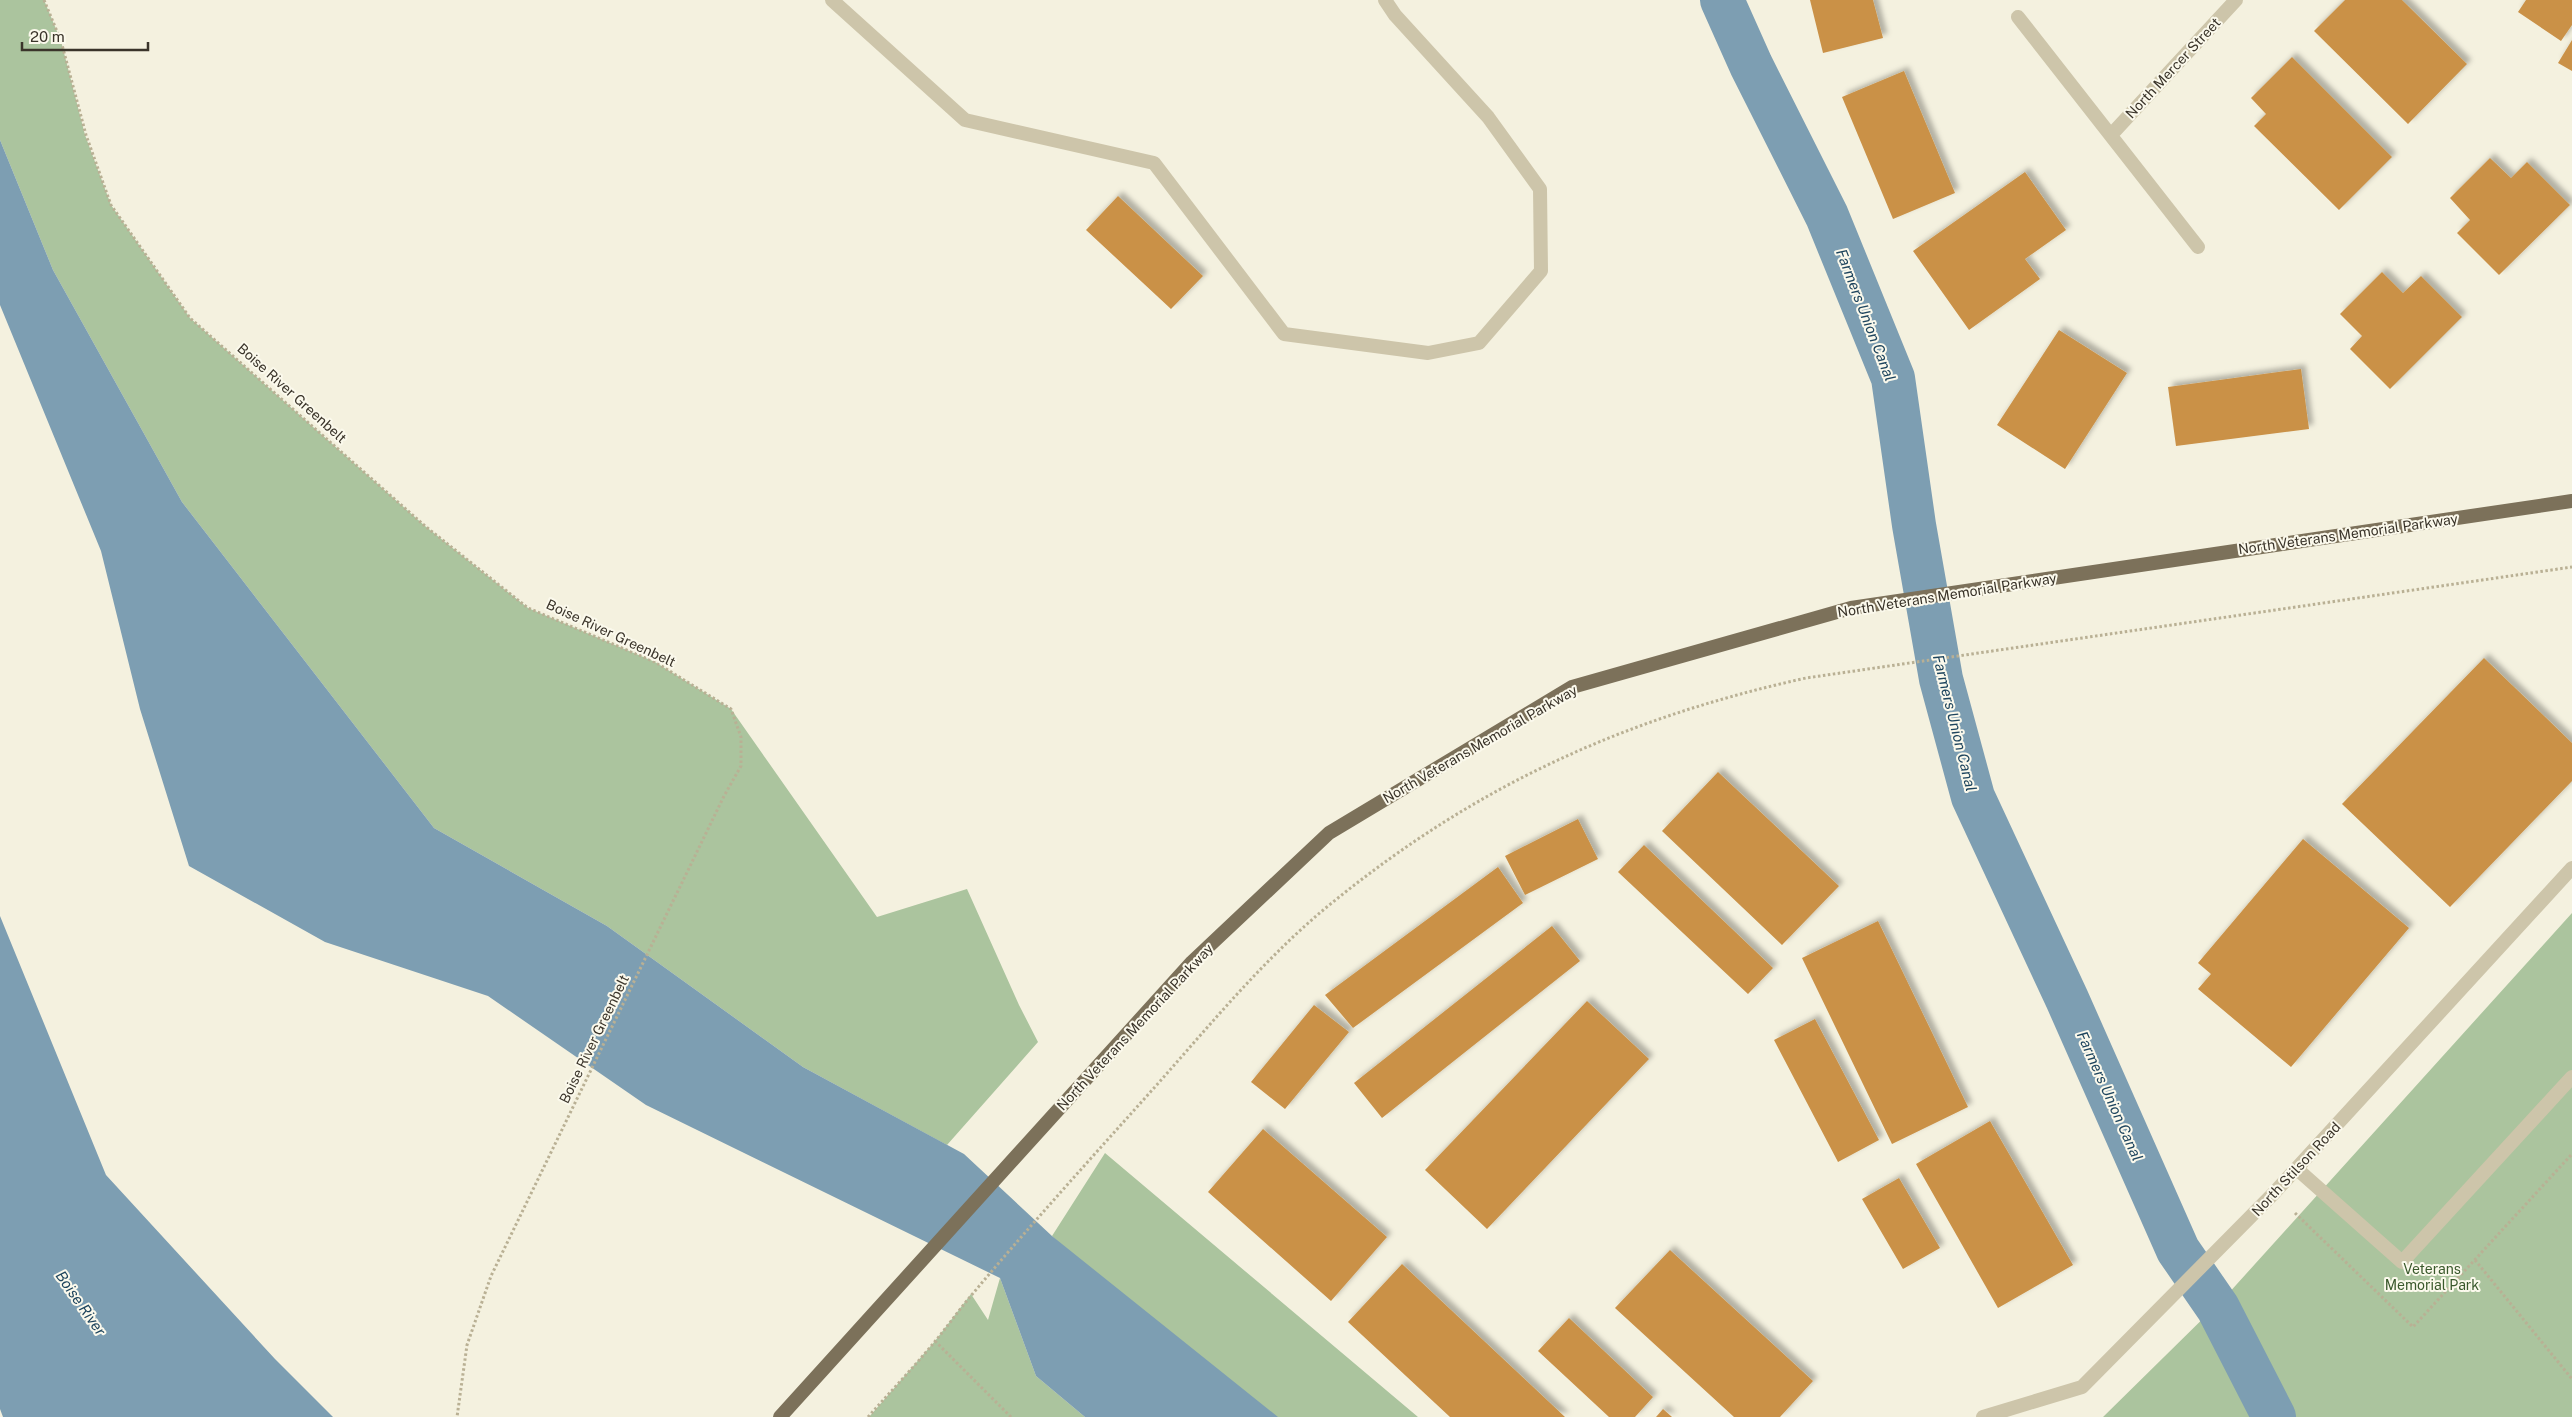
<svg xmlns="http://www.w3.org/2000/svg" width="2572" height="1417" font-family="'Public Sans',sans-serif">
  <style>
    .green { fill: #abc49e }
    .water { fill: #7d9eb2 }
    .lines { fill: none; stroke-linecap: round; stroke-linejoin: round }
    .canal { stroke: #7d9eb2; stroke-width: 44 }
    .building { fill: #ca9147; filter: url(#shadow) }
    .path { stroke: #b9b094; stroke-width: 3; stroke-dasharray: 2.5 2.5; stroke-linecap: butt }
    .service { stroke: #cdc5aa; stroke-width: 14 }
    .minor { stroke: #cdc5aa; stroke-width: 14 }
    .primary { stroke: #7c715a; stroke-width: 14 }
    .labels { text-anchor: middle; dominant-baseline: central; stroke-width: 4; stroke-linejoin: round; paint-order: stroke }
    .street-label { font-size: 14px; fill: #3a342a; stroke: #fbf9ec }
    .park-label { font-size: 14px; fill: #3a592c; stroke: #fbf9ec }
    .water-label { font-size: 15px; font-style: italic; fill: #1d445d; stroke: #fbf9ec }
  </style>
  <defs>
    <filter id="shadow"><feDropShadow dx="4.5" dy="-4.5" stdDeviation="2.5" flood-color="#0004"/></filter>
  </defs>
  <rect width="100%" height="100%" fill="#f4f1df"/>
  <path class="green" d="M0,0H44L61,41L85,135L111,205L190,318L425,526L528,608L655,662L731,709L877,917L967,889L1019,1005L1038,1042L947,1145L803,1067L607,926L434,828L182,502L53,270L0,140Z
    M2572,913V1417H2103L2227,1295Z
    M1105,1153L1418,1417H1235L1052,1236Z
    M1000,1278L1036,1376L1085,1417H869L935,1341L971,1294L988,1320Z"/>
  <path class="water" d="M0,140L53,270L182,502L434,828L607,926L803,1067L964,1154L1052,1236L1278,1417H1085L1036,1376L1000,1278L646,1105L488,996L325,942L189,866L140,709L101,551L0,305Z
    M0,916L106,1175L275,1359L333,1417H3L0,1409Z"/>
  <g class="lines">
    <path class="canal" d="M1722,0L1751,65L1827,216L1893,378L1914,525L1941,679L1973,797L2067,999L2178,1250L2218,1308L2274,1417"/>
  </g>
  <path class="building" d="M1810,0H1873L1883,38L1823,53Z
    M2345,0H2402L2467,64L2408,124L2314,31Z
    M2526,0H2572V25L2561,41L2518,12Z
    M2572,40V71L2558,63Z
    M2292,57L2392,157L2339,210L2254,126L2266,114L2251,98Z
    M1904,71L1955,193L1893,219L1842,97Z
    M2490,158L2511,178L2527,162L2570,205L2499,275L2457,233L2470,220L2450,198Z
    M2025,172L2066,230L2025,259L2040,279L1969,330L1913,251Z
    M1118,196L1203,276L1171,309L1086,230Z
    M2382,272L2403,293L2421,276L2462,317L2390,389L2350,349L2362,336L2340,314Z
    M2059,330L2127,373L2065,469L1997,425Z
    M2301,369L2309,429L2176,446L2168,387Z
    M2484,658L2572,743V781L2450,907L2342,804Z
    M1718,772L1839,886L1782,945L1662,831Z
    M1578,819L1598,859L1525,895L1505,856Z
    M2303,839L2409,928L2291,1067L2198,989L2211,974L2198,963Z
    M1644,845L1773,968L1748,994L1618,872Z
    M1498,867L1523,903L1353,1028L1325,995Z
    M1878,921L1968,1107L1892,1144L1802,958Z
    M1552,926L1580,961L1382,1118L1354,1083Z
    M1587,1001L1649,1059L1487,1229L1425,1170Z
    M1314,1005L1349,1032L1285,1109L1251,1082Z
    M1815,1019L1879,1140L1838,1162L1774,1040Z
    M1990,1121L2073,1265L1998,1308L1916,1164Z
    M1263,1129L1387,1237L1331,1301L1208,1192Z
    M1899,1178L1940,1248L1903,1269L1862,1199Z
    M1670,1250L1813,1381L1780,1417H1734L1615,1308Z
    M1402,1264L1565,1417H1450L1348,1322Z
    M1569,1318L1653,1397L1635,1417H1609L1538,1351Z
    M1663,1409L1672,1417H1656Z"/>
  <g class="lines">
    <path class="path" d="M44,0L61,41L86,135L111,205L190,318L425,526L528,608L655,662L731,709L741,737V766L724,796L491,1276L467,1345L457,1417
      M2295,1213L2413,1327L2572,1154
      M2475,1260L2572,1379
      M935,1341L1011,1417
      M868,1417C891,1391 915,1366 937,1339C950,1323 962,1306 975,1291C1033,1222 1094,1155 1154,1088C1211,1024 1266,956 1333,902C1477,785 1625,718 1806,678L2572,567"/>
    <path class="service" d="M832,0L965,120L1154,163L1284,334L1428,353L1479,343L1541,271L1540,189L1488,117L1395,15L1385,0
      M2297,1169L2402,1262L2572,1077"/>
    <path class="minor" d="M2018,17L2198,247
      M2111,135L2236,0
      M1983,1417L2082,1387L2274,1193L2572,868"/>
    <path class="primary" d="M780,1417L1192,962L1329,833L1572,687L1851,608L2572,501"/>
  </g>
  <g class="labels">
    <g class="street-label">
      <text transform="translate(2173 68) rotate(-47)">North Mercer Street</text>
      <text transform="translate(292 393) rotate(42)">Boise River Greenbelt</text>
      <text transform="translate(2348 534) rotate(-8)">North Veterans Memorial Parkway</text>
      <text transform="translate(1947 595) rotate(-9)">North Veterans Memorial Parkway</text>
      <text transform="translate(611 633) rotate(25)">Boise River Greenbelt</text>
      <text transform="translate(1480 744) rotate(-30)">North Veterans Memorial Parkway</text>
      <text transform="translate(1135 1027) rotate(-47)">North Veterans Memorial Parkway</text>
      <text transform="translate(594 1039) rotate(-64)">Boise River Greenbelt</text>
      <text transform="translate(2296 1169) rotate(-47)">North Stilson Road</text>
    </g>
    <g class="park-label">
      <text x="2432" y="1269">Veterans<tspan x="2432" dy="16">Memorial Park</tspan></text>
    </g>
    <g class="water-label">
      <text transform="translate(1866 315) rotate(69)">Farmers Union Canal</text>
      <text transform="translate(1955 723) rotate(76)">Farmers Union Canal</text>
      <text transform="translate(2110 1096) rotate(66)">Farmers Union Canal</text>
      <text transform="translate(81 1303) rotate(55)">Boise River</text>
    </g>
  </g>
  <path d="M22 42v8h126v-8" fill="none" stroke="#3a342a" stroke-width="2.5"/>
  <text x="30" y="42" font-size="15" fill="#3a342a" stroke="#fbf9ec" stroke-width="4" paint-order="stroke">20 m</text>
</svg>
